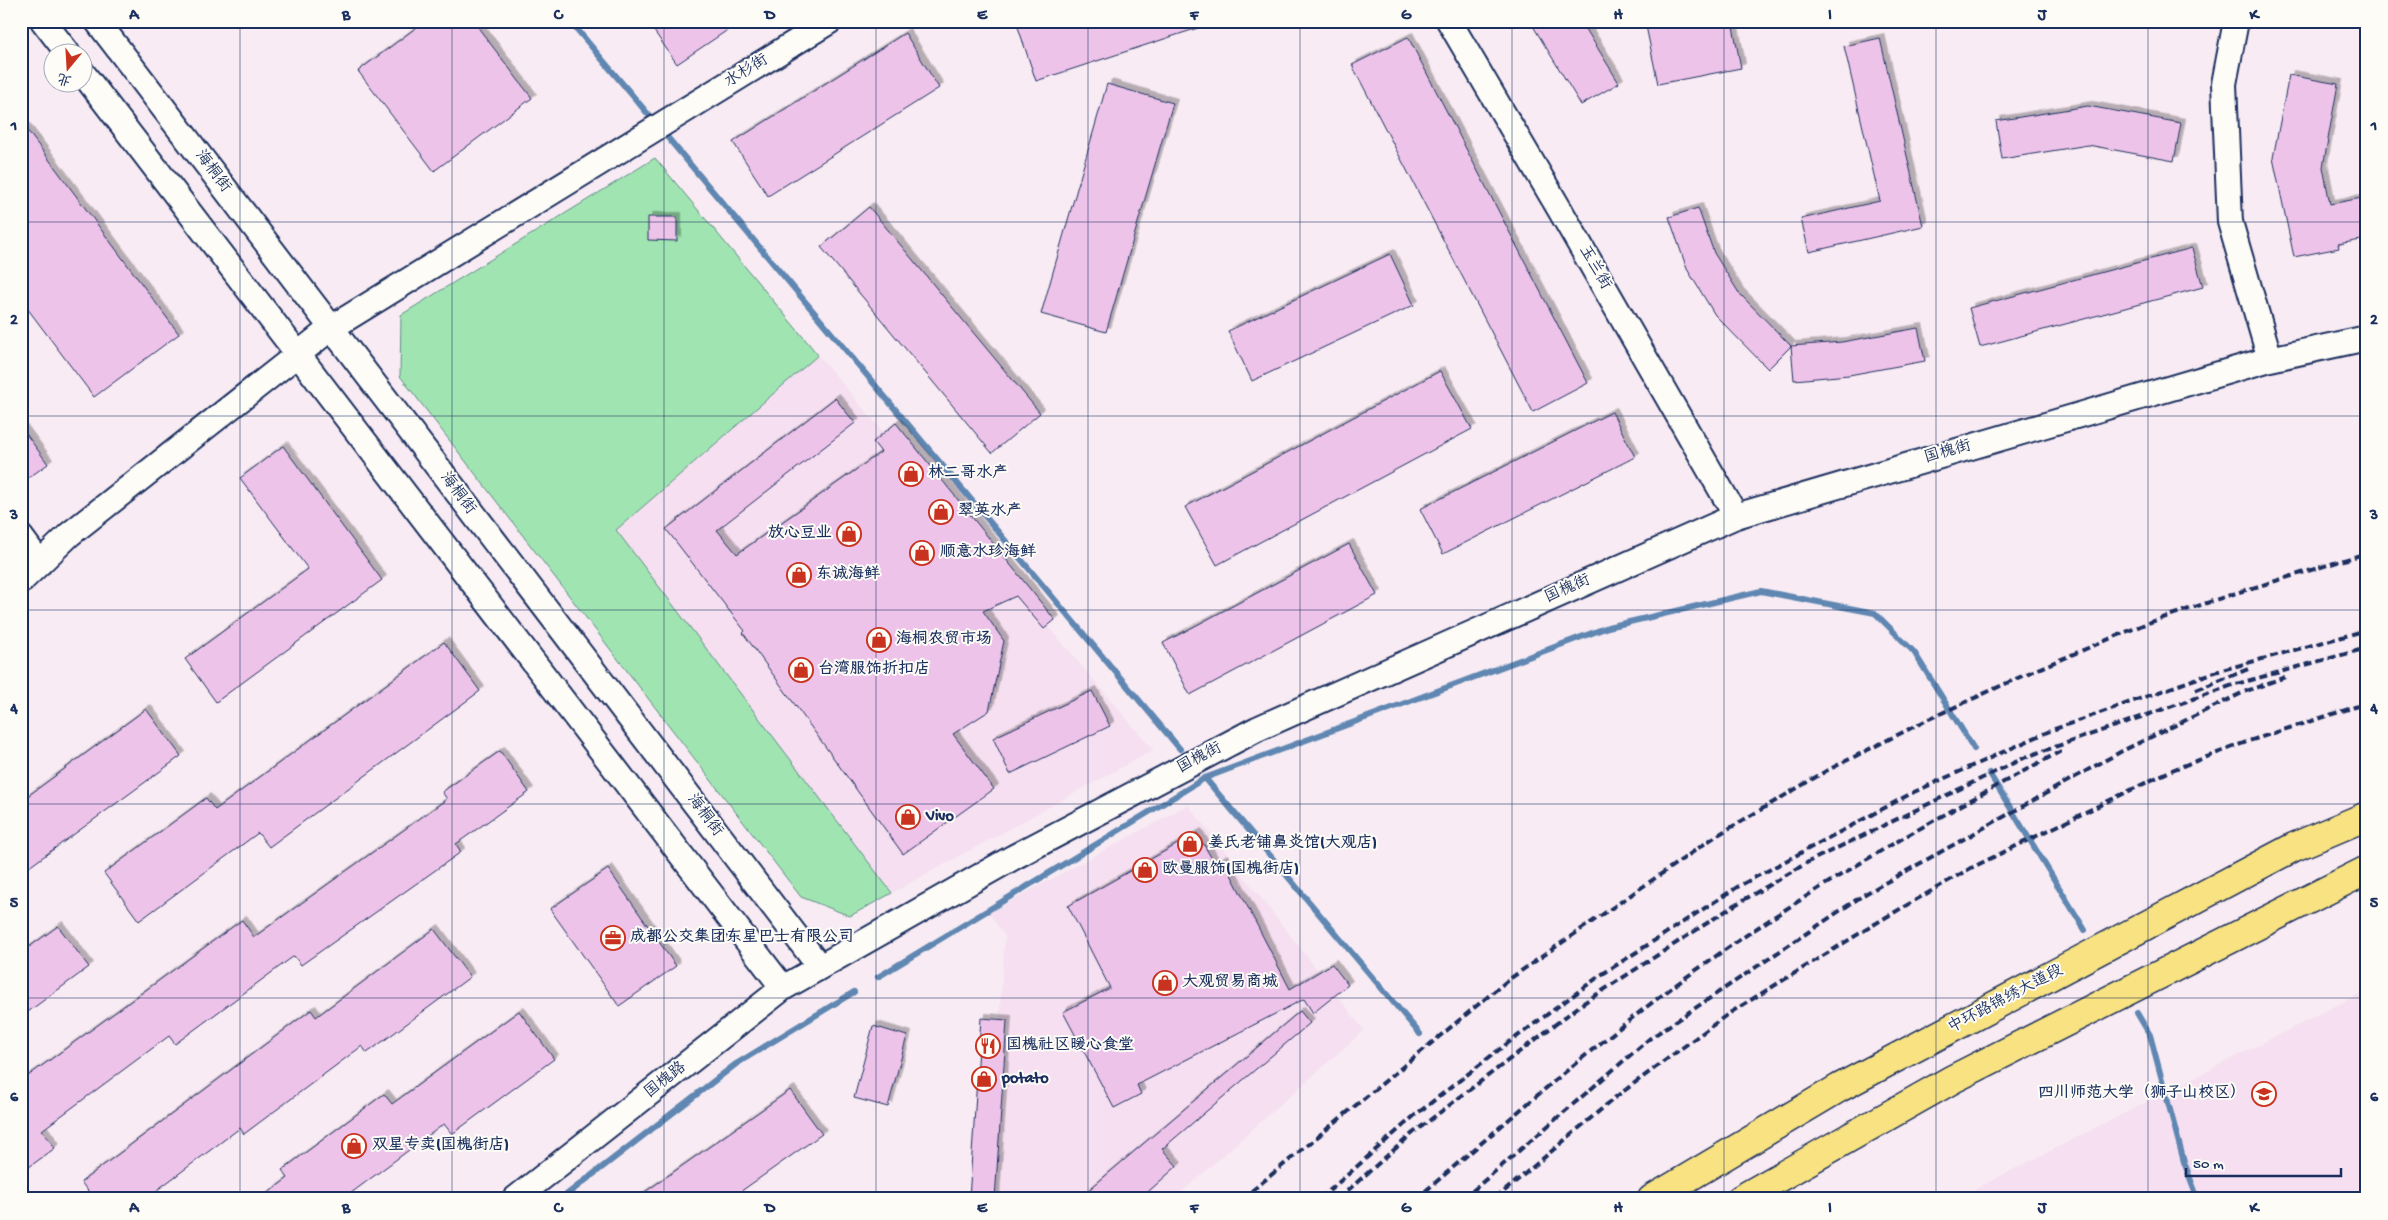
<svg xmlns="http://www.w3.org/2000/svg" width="2388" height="1220" font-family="'Gochi Hand','LXGW WenKai TC',sans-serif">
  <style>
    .built { fill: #f5dff0 }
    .green { fill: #a0e5b1; stroke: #5e8a88 }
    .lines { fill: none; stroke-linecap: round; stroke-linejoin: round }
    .stream { stroke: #5f87b2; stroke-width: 6 }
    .building { fill: #eec3e9; stroke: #1b2f5e; filter: url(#shadow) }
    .minor-casing { stroke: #1b2f5e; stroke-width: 28 }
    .major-casing { stroke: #1b2f5e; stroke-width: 31 }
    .minor { stroke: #fdfcf7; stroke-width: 24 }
    .major { stroke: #f8e281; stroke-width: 28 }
    .rail { stroke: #1b2f5e; stroke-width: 4; stroke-dasharray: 8 4; stroke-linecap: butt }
    .grid { fill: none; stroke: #1b2f5e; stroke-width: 1; stroke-opacity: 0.55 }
    .labels { text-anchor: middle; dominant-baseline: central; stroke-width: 4; stroke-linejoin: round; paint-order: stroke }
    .street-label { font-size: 16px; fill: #1b2f5e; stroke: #fdfcf7 }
    .poi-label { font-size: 16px; font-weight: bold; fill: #1b2f5e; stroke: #fdfcf7; text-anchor: start }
    .neatline { fill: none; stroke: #1b2f5e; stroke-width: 2 }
    .grid-label { font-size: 16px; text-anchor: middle; font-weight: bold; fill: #1b2f5e }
  </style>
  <defs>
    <filter id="shadow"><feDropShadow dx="4.5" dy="-4.5" stdDeviation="0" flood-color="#0004"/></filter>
  </defs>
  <rect width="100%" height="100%" fill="#f8ebf3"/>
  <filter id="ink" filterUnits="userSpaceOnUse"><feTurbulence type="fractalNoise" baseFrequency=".02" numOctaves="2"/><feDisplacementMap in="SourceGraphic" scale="10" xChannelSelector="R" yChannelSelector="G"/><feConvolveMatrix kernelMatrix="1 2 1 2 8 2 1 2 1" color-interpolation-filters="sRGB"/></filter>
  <g filter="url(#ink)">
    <path class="built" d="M818,355L1153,750L892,893L616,530Z
      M1188,805L1364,1030L1174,1199H987L1005,936L989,913Z
      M2367,990V1199H1956Z"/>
    <path class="green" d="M655,158L818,355L616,530L892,893L850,916L801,897L400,376L401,315Z"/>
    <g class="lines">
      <path class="stream" d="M570,21L1180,749
        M1989,773L2085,930
        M1205,778L1420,1034
        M878,977L1205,778L1608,627L1761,591L1875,613L1914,652L1974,749
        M2137,1013L2150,1035L2184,1162L2198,1199
        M561,1199L736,1064L854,992"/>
    </g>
    <path class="building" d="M425,21H473L532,98L434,171L358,71Z
      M647,21H741L677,64Z
      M1016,21H1206L1207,25L1036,81Z
      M1530,21H1581L1619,83L1581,105Z
      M1645,21H1732L1741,68L1658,84Z
      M905,33L939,88L768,196L733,142Z
      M1408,37L1588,383L1533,412L1352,65Z
      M1880,38L1923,226L1809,252L1801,219L1880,201L1844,46Z
      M2289,75L2338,84L2323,167L2330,204L2367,197V239L2338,244L2339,248L2294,257L2273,158Z
      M1107,84L1173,103L1106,332L1041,314Z
      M2088,106L2181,123L2174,161L2088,145L2002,159L1996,121Z
      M21,122L179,334L94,397L21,300Z
      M869,207L1040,413L992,453L821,247Z
      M1698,208L1714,253L1739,293L1791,346L1768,369L1715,315L1687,269L1669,217Z
      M648,217H677V241L648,240Z
      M2192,248L2203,287L1980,347L1969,308Z
      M1390,254L1414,305L1252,381L1228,331Z
      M1918,328L1925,361L1849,375L1794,380L1791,346L1842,342Z
      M1440,371L1472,429L1217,565L1185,507Z
      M835,398L855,423L717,530L737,554L881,452L873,442L896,423L1055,620L1044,629L1016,596L983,611L1004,641L989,711L953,734L994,789L903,854L743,633L745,631L666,529Z
      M1612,412L1635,457L1443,554L1420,509Z
      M21,427L48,464L21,483Z
      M283,446L382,580L216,702L185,659L308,569L240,478Z
      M1349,544L1377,595L1190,695L1163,643Z
      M444,642L480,691L269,847L258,833L139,921L104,873L206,798L215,810Z
      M1092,691L1110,726L1010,774L993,738Z
      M146,709L181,756L21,873V801Z
      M500,751L529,792L456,844L461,852L301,965L294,956L175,1044L169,1036L42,1130L55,1148L21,1173V1081L242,920L254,937L447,799L442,792Z
      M1197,833L1215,864L1223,859L1290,989L1332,964L1348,985L1313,1013L1304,999L1137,1085L1141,1094L1114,1108L1063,1012L1110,988L1068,906Z
      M608,869L676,966L619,1006L550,909Z
      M58,926L89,967L21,1017V953Z
      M434,929L470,977L367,1053L362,1046L244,1134L240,1128L145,1199H94L81,1182L311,1010L316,1017Z
      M519,1011L554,1059L452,1134L444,1124L343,1199H260L288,1178L282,1170L384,1094L392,1104Z
      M1300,1011L1310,1023L1162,1149L1177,1166L1140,1199H1078Z
      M981,1018L1007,1020L995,1199H969Z
      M873,1026L907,1036L888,1107L854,1098Z
      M790,1090L822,1134L730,1199H635Z"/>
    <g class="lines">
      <defs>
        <path id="minor" d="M43,21L67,52
          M97,21L819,966
          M1449,21L1560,210L1736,516
          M2236,21L2224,84L2230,222L2270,359
          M82,72L783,988
          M21,537L40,563
          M21,581L70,534L331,328L830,21
          M515,1199L783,988L1014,857L1257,729L1736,516L2270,359L2367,338"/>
        <path id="major" d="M1652,1199L1839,1088L2294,847L2367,816
          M1741,1199L1953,1079L2367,870"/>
      </defs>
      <use href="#minor" class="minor-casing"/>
      <use href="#major" class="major-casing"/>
      <use href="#minor" class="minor"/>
      <use href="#major" class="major"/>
      <path class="rail" d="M2196,690L2251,668
        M1242,1199L1508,980L1713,838L1826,771L1929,719L2033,671L2145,624L2236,593L2367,553
        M1320,1199L1414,1116L1500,1049L1601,975L1739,886L1914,792L2052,730L2215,672L2367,630
        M1338,1199L1413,1133L1582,1004L1735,905L1810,861L2026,757L2236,684L2367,648
        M1416,1199C1502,1126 1586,1051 1677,984C1799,894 1930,821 2063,750
        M1463,1199L1649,1039L1865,894L2122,751L2244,692L2285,677
        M1495,1199L1617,1096L1728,1014L1888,916L1971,868L2172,770L2249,741L2367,703"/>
    </g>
  </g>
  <path class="grid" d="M240,21V1199M452,21V1199M664,21V1199M876,21V1199M1088,21V1199M1300,21V1199M1512,21V1199M1724,21V1199M1936,21V1199M2148,21V1199M21,222H2367M21,416H2367M21,610H2367M21,804H2367M21,998H2367"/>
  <defs>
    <symbol id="shop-ring" viewBox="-11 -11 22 22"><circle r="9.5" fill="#fdfcf7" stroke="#c8321e" stroke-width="1.5"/><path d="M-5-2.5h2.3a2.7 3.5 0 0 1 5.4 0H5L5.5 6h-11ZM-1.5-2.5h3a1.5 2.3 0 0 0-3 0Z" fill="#c8321e"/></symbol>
    <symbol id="office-ring" viewBox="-11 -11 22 22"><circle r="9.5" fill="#fdfcf7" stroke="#c8321e" stroke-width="1.5"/><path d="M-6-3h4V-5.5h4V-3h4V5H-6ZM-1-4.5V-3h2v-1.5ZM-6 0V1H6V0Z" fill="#c8321e"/></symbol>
    <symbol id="restaurant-ring" viewBox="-11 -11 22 22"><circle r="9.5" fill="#fdfcf7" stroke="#c8321e" stroke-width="1.5"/><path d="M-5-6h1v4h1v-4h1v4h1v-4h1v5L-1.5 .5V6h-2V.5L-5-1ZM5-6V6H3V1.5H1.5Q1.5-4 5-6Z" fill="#c8321e"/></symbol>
    <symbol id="university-ring" viewBox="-11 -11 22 22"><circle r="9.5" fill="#fdfcf7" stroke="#c8321e" stroke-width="1.5"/><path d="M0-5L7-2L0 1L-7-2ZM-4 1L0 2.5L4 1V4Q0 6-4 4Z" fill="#c8321e"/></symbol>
  </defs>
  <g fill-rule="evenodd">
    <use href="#shop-ring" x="897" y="460" width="28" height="28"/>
    <use href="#shop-ring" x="927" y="498" width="28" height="28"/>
    <use href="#shop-ring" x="835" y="520" width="28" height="28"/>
    <use href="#shop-ring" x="908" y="539" width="28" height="28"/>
    <use href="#shop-ring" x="785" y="561" width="28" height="28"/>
    <use href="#shop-ring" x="865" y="626" width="28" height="28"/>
    <use href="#shop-ring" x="787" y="656" width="28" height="28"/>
    <use href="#shop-ring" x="894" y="803" width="28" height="28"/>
    <use href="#shop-ring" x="1176" y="830" width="28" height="28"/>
    <use href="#shop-ring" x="1131" y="856" width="28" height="28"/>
    <use href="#office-ring" x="599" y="924" width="28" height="28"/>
    <use href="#shop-ring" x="1151" y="969" width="28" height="28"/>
    <use href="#restaurant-ring" x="974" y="1032" width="28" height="28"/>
    <use href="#shop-ring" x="970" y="1065" width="28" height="28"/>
    <use href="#university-ring" x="2250" y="1080" width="28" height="28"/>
    <use href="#shop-ring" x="340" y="1132" width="28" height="28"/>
  </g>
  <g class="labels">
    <g class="street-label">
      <text transform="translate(747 72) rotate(-32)">水杉街</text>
      <text transform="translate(212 172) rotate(53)">海桐街</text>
      <text transform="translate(1594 268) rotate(60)">玉兰街</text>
      <text transform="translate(1948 453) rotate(-16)">国槐街</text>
      <text transform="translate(457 494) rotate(53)">海桐街</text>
      <text transform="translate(1568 590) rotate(-24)">国槐街</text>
      <text transform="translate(1200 759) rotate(-28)">国槐街</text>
      <text transform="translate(704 816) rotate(53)">海桐街</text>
      <text transform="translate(2006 1000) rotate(-28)">中环路锦绣大道段</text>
      <text transform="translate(666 1081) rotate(-38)">国槐路</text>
    </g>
    <g class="poi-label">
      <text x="928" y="474">林二哥水产</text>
      <text x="958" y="512">翠英水产</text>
      <text x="832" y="534" text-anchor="end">放心豆业</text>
      <text x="940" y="553">顺意水珍海鲜</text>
      <text x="816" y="575">东诚海鲜</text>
      <text x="896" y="640">海桐农贸市场</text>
      <text x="818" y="670">台湾服饰折扣店</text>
      <text x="926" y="817">Vivo</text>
      <text x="1208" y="844">姜氏老铺鼻炎馆(大观店)</text>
      <text x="1162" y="870">欧曼服饰(国槐街店)</text>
      <text x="630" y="938">成都公交集团东星巴士有限公司</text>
      <text x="1182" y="983">大观贸易商城</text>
      <text x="1006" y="1046">国槐社区暖心食堂</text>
      <text x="1002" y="1079">potato</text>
      <text x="2246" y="1094" text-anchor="end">四川师范大学（狮子山校区）</text>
      <text x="372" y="1146">双星专卖(国槐街店)</text>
    </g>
  </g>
  <rect width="2388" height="1220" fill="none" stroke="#fdfcf7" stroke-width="55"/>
  <g transform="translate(68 68) rotate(198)"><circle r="24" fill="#fdfcf7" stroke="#a3aaba"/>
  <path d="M0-4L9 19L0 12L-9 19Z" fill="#c8321e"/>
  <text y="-8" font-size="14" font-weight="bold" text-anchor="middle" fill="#1b2f5e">北</text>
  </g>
  <path d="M2186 1168v8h155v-8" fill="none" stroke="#1b2f5e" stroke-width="2.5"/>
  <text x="2193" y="1168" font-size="15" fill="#1b2f5e" stroke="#fdfcf7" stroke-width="4" paint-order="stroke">50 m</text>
  <rect x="28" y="28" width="2332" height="1164" class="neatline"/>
  <g class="grid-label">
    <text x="134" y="19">A</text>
    <text x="346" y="19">B</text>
    <text x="558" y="19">C</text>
    <text x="770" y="19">D</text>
    <text x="982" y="19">E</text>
    <text x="1194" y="19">F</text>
    <text x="1406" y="19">G</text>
    <text x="1618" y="19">H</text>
    <text x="1830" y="19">I</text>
    <text x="2042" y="19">J</text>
    <text x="2254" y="19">K</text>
    <text x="14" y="130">1</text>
    <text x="2374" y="130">1</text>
    <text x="14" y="324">2</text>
    <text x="2374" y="324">2</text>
    <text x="14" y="519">3</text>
    <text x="2374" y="519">3</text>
    <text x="14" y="713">4</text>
    <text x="2374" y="713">4</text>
    <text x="14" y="907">5</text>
    <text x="2374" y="907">5</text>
    <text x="14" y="1101">6</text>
    <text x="2374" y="1101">6</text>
    <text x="134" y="1212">A</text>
    <text x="346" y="1212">B</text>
    <text x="558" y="1212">C</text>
    <text x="770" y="1212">D</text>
    <text x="982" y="1212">E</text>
    <text x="1194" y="1212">F</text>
    <text x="1406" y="1212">G</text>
    <text x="1618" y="1212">H</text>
    <text x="1830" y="1212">I</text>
    <text x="2042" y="1212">J</text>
    <text x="2254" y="1212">K</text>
  </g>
</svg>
